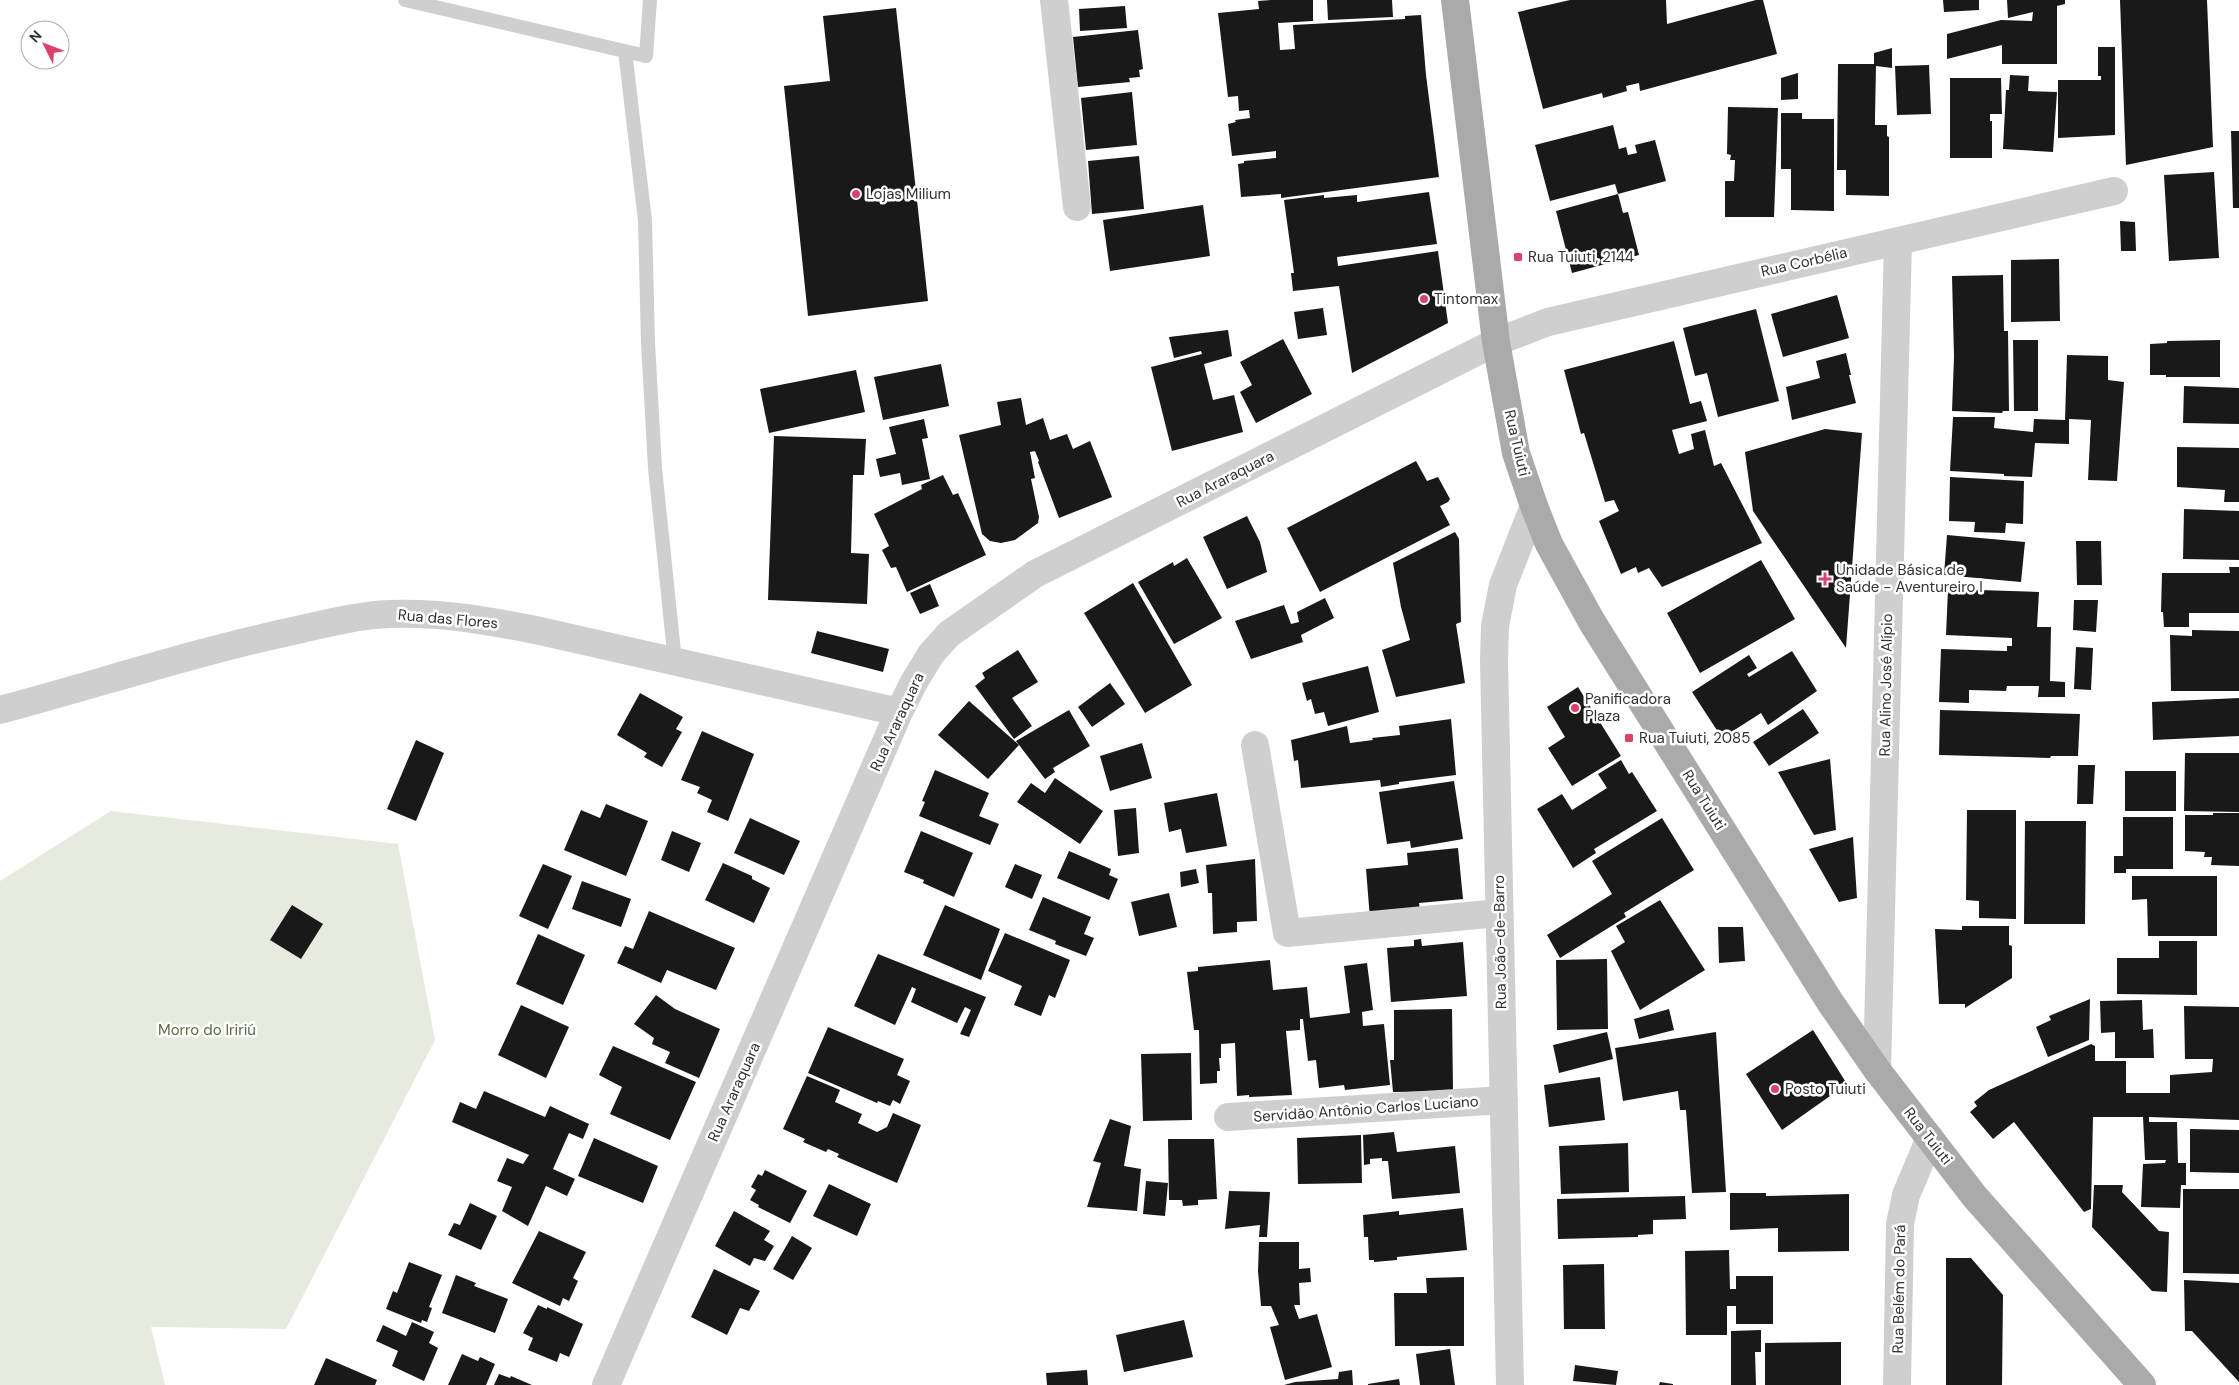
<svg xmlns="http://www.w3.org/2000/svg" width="2239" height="1385" font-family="'DM Sans',sans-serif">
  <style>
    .green { fill: #e7eade }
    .building { fill: #191919 }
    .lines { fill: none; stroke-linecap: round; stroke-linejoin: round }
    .service { stroke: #cfcfcf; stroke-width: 14 }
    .minor { stroke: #cfcfcf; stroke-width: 28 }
    .primary { stroke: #aaa; stroke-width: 28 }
    .poi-dot { fill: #da426a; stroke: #fff; stroke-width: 2 }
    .labels { text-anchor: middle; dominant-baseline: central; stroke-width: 5; stroke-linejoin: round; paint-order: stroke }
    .poi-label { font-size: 15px; fill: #323232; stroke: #fff; text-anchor: start }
    .street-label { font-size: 15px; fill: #323232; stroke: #fff }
    .park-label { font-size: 15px; fill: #5d6b41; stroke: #fff }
  </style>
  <rect width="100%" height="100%" fill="#fff"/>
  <path class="green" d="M111,811L398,844L435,1040L286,1329L151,1327L165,1385H0V881Z"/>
  <path class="building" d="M1271,0H1313V21L1278,23L1280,50L1295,49L1293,25L1405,19V16L1421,15L1426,75L1439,177L1281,198V194L1241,197L1238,164L1244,163V161L1276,158V151L1232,156L1228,124L1236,122L1235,120L1250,118L1249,110L1239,111L1238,96L1228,97L1218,13L1259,9L1258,1Z
    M1327,0H1392L1393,17L1328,20Z
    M1570,0H1666L1667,24L1756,0H1763L1777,54L1640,91L1639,83L1626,86L1627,91L1603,98L1602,93L1543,109L1518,12Z
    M1943,0H1979V10L1944,12Z
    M2007,0H2065V4L2057,6V64H2002V45L1947,59V34L2001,20L2032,21L2033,12L2008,18Z
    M2120,0H2207L2213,147L2126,165Z
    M1125,6L1127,28L1080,31L1079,9Z
    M896,8L928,301L808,316L784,86L830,81L823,16Z
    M1138,30L1143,69L1139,70L1140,77L1129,78L1130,82L1078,87L1073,37Z
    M2098,47H2115V135L2058,138V80H2101V76H2098Z
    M1892,48V68L1876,66L1875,117V125H1887V136L1889,137V196L1846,195V170H1837L1838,64H1874V53Z
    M1929,65L1931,114L1897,115L1895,66Z
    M1798,73V99L1781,100V78Z
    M2010,75L2029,76L2028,91L2057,92L2053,152L2003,149L2006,90H2009Z
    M1950,78H2001L2002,114H1990V121H1992V158H1950Z
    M1132,92L1137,145L1086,150L1081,98Z
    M1728,107L1778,108L1774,217H1725V181H1734L1735,160H1730L1731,155L1727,154Z
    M1781,113H1802V119H1834V211L1791,210V169H1781Z
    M1613,125L1619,149L1626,147L1628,155L1637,153L1635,145L1655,140L1666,181L1618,194L1623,213L1628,212L1639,255L1572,273L1556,211L1618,194L1615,184L1550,201L1535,145Z
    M2231,131H2239V208H2233Z
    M1139,156L1144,209L1092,214L1088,161Z
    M2214,172L2219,258L2169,261L2164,175Z
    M1429,192L1437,244L1337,257L1338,266L1438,251L1448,323L1352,373L1339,286L1293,291L1291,273H1294L1284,200L1324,195V198L1357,195V202Z
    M1203,205L1210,256L1110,271L1103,220Z
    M2120,221L2135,222L2136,251H2121Z
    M2059,259L2060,321L2011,322V260Z
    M2003,275L2004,331H2008L2009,411H2003L2002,413L1952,411L1954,357L1952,276Z
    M1837,295L1849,338L1783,357L1771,314Z
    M1323,308L1327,335L1298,339L1294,312Z
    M1756,309L1779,401L1718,417L1707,373L1695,376L1683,328Z
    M1228,330L1232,356L1204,364L1213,400L1234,395L1243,432L1172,451L1151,367L1202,354L1201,351L1174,358L1169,337Z
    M1283,339L1312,394L1256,423L1240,392L1252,385L1240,362Z
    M2013,340H2038V411H2014Z
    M2220,340V377H2166V375H2150V344L2167,343V341Z
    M1674,341L1690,404L1701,401L1707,421L1672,430L1679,454L1694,449L1691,434L1705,430L1714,466L1721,463L1762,543L1662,587L1649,568L1638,573L1636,567L1621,574L1599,521L1619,511L1614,500L1605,502L1584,433L1581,434L1564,370Z
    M1846,353L1851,375H1849L1856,403L1792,420L1786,387L1820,378L1816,361Z
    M2067,355L2108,356V380L2124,382L2117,481L2088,480L2091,420L2069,419V444L2035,443L2032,477L2004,476V474L1950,471L1953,417H1995L1994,428L2033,432L2034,419L2065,420Z
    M941,364L949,406L883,420L874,377Z
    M856,370L865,412L769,433L760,389Z
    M2184,386L2239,388V424L2183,423Z
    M1021,398L1026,425L1043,418L1050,440L1067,434L1073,449L1090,441L1112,497L1059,518L1038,462L1039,461L1035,451L1030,452L1035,478L1031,479L1039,517L1038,523L1015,540L1001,543L990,541L982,534L959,435L1001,425L997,402Z
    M924,419L928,438L922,439L930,479L902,485L900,473L880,477L876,459L896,454L889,427Z
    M1825,429L1862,433L1846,648L1753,511L1745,452Z
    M774,436L866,439L864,475H853L851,553L869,554L867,604L768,600Z
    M2177,447L2239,448V502H2224L2225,490L2177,487Z
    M1416,461L1427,481L1438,477L1450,499L1448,502L1440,506L1450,525L1320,592L1287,528Z
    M943,475L953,495L958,493L986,555L907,592L896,567L891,568L882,550L889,546L874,514L922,489L921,485Z
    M1950,477L2024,481L2023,524L2006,523L2005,533L1974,532L1975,522L1949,521Z
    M2184,509L2239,511V560L2183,559Z
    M1247,516L1260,542L1267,572L1227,589L1203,537Z
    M1455,532L1459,539L1461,622L1456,624L1465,683L1396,697L1382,650L1410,640L1401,607L1393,563Z
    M1947,535L2025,542L2021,582L1944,575Z
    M2076,541H2101L2102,585H2077Z
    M1187,558L1222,618L1174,644L1138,582L1173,562L1174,566Z
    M1761,560L1795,619L1700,673L1667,613Z
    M2229,567H2239V613H2189V627H2164L2163,612H2161L2162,573H2230Z
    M1133,583L1192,685L1145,713L1084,613Z
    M930,584L939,606L920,614L910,593Z
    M1948,589L2039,592L2037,627H2051L2050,681L2065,682V697H2038L2039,686H2007L2006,691L1969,690V703L1939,702L1941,649L2007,651V646H2012V638L1946,635Z
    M1325,598L1334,618L1301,635L1303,642L1251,659L1235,621L1284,605L1291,624L1299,622L1297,612Z
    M2074,600H2098L2096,632L2073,630Z
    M2192,630L2239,631V691H2171L2170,635L2192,636Z
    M817,631L889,649L883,672L811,653Z
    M2076,647L2093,648L2091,690L2074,689Z
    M1018,650L1038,682L1012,698L1032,726L1014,739L975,686L985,678L982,673Z
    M1792,651L1817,691L1768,725L1761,713L1722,738L1692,692L1749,655L1757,668L1747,674L1749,677Z
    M1368,666L1379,712L1328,726L1324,712L1315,714L1311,699L1307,701L1302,683Z
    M1110,683L1125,704L1092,727L1078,707Z
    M1578,687L1621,756L1572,786L1548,748L1565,737L1547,707Z
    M640,693L683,717L676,729L682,732L662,767L644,757L647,753L617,735Z
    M2239,698V736L2153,740L2152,702Z
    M969,701L1019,745L988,779L938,735Z
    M1803,709L1819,733L1769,766L1753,742Z
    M1069,710L1090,746L1053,768L1055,772L1045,779L1016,741Z
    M1940,710L2080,714L2078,756H2051L2050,758L1939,755Z
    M1451,719L1456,775L1399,782V784L1381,787L1380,780L1301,788L1298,760L1294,761L1291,740L1347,726L1350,743L1373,740L1372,738L1400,735L1399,726Z
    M702,731L754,754L728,821L707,812L712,800L697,793L700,787L681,780Z
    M416,740L444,753L416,821L387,809Z
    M1142,743L1152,778L1110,791L1100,756Z
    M2185,753H2239V812L2184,811Z
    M1830,759L1836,830L1814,835L1778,772Z
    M1621,760L1629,774L1632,772L1657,811L1594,849L1596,853L1573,868L1537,809L1562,794L1572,810L1607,788L1598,774Z
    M2078,765H2095L2093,804H2077Z
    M935,770L989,793L979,816L999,824L990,845L919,816L925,802L922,801Z
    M2125,771H2176V811H2125Z
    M1055,778L1103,811L1080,844L1017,802L1031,783L1045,793Z
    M1454,781L1463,839L1411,848L1410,841L1387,844L1379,792Z
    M1217,793L1227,846L1186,853L1181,829L1169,832L1164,803Z
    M606,804L648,821L626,876L564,850L581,810L600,818Z
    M1136,808L1139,853L1118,856L1114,810Z
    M1967,810H2016V919L1979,918V901L1966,900Z
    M2213,813H2239V866L2211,865L2212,857H2204L2205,852L2185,851V815H2213Z
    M2123,817H2173V869H2126V873H2114V856H2123Z
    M750,818L800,841L784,875L734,853Z
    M1662,818L1694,870L1624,913L1626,917L1560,958L1547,935L1612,894L1592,861Z
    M2025,821H2086L2085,924H2024Z
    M672,831L701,843L689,872L661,860Z
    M921,831L973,853L954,897L923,883L924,880L904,872Z
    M1853,837L1857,898L1839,902L1809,849Z
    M1458,848L1463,899L1419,903L1421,916L1370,919L1366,869L1408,865L1407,853Z
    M1069,851L1111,869L1109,875L1118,879L1109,900L1057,878Z
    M1255,859L1257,921L1237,922V932L1213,934L1212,893H1208L1206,865Z
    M723,863L752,876V879L770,888L754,923L705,900Z
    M543,864L572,876L548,929L519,916Z
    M1015,864L1042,875L1032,899L1005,887Z
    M1196,869L1199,883L1181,887L1180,872Z
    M2132,876H2217V936H2148L2147,899L2132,900Z
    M582,881L631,899L621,927L572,909Z
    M1169,893L1177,927L1139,936L1131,902Z
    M1043,897L1091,917L1084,934L1094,938L1086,956L1055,944L1056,941L1029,930Z
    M1660,900L1705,970L1640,1010L1611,951L1625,942L1616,926Z
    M292,905L323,924L301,959L270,940Z
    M945,905L1000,929L981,980L923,955Z
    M649,911L735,948L716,990L667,970L661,983L617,963L625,946L633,949Z
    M1962,926H2009V945L2012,946V978L1965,1008V1004H1939L1935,929L1962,930Z
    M1718,927H1743L1745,961L1719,963Z
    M1005,933L1070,960L1055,998L1049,995L1041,1016L1014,1005L1022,986L988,971Z
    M538,934L585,955L563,1005L516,984Z
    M1421,939L1422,946L1463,942L1467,996L1391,1002L1387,948L1414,946V940Z
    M2159,941H2197V995L2117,994V958H2159Z
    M878,954L986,997L969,1037L960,1034L971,1010L965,1007L957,1023L911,1002L916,989L912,987L895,1025L854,1006Z
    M1607,959L1608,1029L1557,1030L1556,960Z
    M1270,960L1273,990L1307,987L1310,1018L1350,1013L1344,966L1367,963L1373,1010L1362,1012L1363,1026L1384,1024L1390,1085L1345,1090L1344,1085L1319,1088L1316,1060L1308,1061L1303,1019H1300V1030L1286,1031L1292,1095L1249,1097V1095L1237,1096L1235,1043L1221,1044V1058H1219L1220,1071H1217V1083L1200,1084L1199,1030H1194L1187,972L1198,971V967Z
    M656,995L675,1009L720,1029L699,1078L665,1063L670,1052L652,1044L654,1038L634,1024Z
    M2090,999L2089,1040L2048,1057L2036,1027L2051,1020L2049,1016Z
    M2142,1000L2143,1030L2153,1029L2154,1058H2115V1032L2101,1033L2100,1001Z
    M521,1005L569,1027L546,1078L498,1055Z
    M2184,1006L2239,1007V1120L2149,1117V1122H2177L2178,1163H2186V1185H2181L2180,1208L2141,1207L2143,1164L2165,1163L2166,1160H2145L2143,1117H2093L2091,1209L2084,1212L2014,1122L1993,1139L1970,1112L1977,1106L1974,1102L1989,1090L2091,1044L2095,1046V1061H2126V1093H2170V1075L2212,1072L2213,1059H2185Z
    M1452,1009L1453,1091L1393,1092L1390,1060H1394V1010Z
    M1669,1009L1674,1030L1639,1039L1634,1019Z
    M828,1027L904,1059L897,1075L910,1081L900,1104L893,1100L890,1106L878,1101L877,1103L808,1073Z
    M1813,1030L1847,1084L1782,1130L1746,1074Z
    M1607,1032L1613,1059L1559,1073L1553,1045Z
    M1716,1032L1726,1192L1692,1193L1686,1110H1680L1678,1091L1623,1101L1615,1048Z
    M613,1046L696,1082L670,1140L610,1114L622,1087L599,1075Z
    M1191,1053L1192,1120L1143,1121L1141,1054Z
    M807,1076L840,1090L835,1102L862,1114L858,1123L877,1132L887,1127L893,1113L921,1125L897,1183L837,1157L839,1154L828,1149L826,1152L803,1142L805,1139L783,1129Z
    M1600,1077L1605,1120L1549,1127L1544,1085Z
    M484,1091L545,1117L550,1106L589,1124L583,1139L569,1133L553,1169L575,1179L567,1196L546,1186L528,1226L502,1211L512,1187L497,1181L507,1158L523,1164L529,1155L452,1122L460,1102L476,1109Z
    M1110,1119L1131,1126L1124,1166L1141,1169L1137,1211L1087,1207L1101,1163L1093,1161Z
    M2190,1129L2239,1130V1173L2190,1172Z
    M1394,1132L1397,1152L1455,1146L1460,1193L1392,1199L1388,1161H1382V1158L1370,1159V1164L1364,1165L1363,1135Z
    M1361,1135L1362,1183L1298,1184L1297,1138Z
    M594,1138L658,1166L643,1203L578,1176Z
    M1168,1139H1214L1217,1199L1198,1200V1205L1183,1206L1182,1200H1169Z
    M1628,1143L1629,1192L1561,1194L1559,1146Z
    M765,1170L807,1191L790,1223L758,1207L759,1205L750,1200L756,1190L751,1187L758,1174L762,1176Z
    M1146,1181L1168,1183L1165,1216L1143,1214Z
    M829,1184L871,1204L857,1236L813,1216Z
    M2094,1185H2123L2122,1192L2159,1231L2169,1232L2167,1292L2152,1291L2092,1227Z
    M2183,1189H2239V1274L2183,1273Z
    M1229,1191L1270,1192L1267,1237H1259L1260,1225L1225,1229Z
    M1730,1193H1766V1196L1849,1194V1251L1778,1252V1228L1730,1230Z
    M1685,1196L1686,1219L1653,1220V1234L1638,1235V1237L1558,1239L1557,1199Z
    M470,1203L497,1216L481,1250L448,1235L454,1223L460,1225Z
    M1463,1208L1467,1250L1397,1257V1260L1374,1262V1260H1369L1368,1237H1364L1363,1215L1399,1211V1215Z
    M734,1211L770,1231L764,1240L774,1246L765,1261L754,1258L750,1266L715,1246Z
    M539,1231L586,1252L573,1278L578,1281L569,1301L563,1298L560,1306L512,1283Z
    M792,1236L812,1248L793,1280L773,1269Z
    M1259,1242H1299V1269L1310,1268L1311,1282L1299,1283L1300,1305H1294L1299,1319L1317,1314L1332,1367L1285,1380L1270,1327L1279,1325L1271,1306H1261L1258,1271Z
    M1729,1250L1730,1289H1736V1276H1773V1324H1736V1306H1727V1335H1686L1685,1251Z
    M1946,1258H1971L2003,1295L2002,1385H1946Z
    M409,1262L442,1275L429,1307L432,1308L427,1322L422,1320L421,1323L386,1309L393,1291L397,1293Z
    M1604,1264L1605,1329H1564L1563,1265Z
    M714,1269L760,1291L749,1311L740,1308L727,1335L691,1317Z
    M456,1275L476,1283L474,1286L508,1299L495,1333L442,1313Z
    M1464,1277V1346H1395L1394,1293H1427L1426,1278Z
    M2184,1280L2239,1283V1382L2192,1331H2185Z
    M538,1305L547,1309V1307L583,1324L569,1357L560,1353L557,1362L528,1350L533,1338L523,1333Z
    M1184,1320L1193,1357L1124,1372L1116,1335Z
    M412,1322L434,1332L429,1343L438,1348L424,1381L392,1366L398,1351L376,1341L383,1325L406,1336Z
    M1761,1330V1352H1755L1756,1385H1731V1331Z
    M1841,1342V1385H1765V1343Z
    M1450,1349L1455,1385H1420L1416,1354Z
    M462,1354L478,1361L480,1357L495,1364L486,1385H448Z
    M326,1358L377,1380L375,1385H314Z
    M1575,1365L1618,1371L1616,1385L1573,1381Z
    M1087,1370L1088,1385H1047L1046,1373Z
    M1352,1370L1353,1385H1284L1295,1382L1338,1379L1339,1372Z
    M499,1374L510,1378L511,1376L532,1385H494Z
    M1399,1379L1400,1385H1368V1384Z
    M1660,1382L1673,1384V1385H1659Z"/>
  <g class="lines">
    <path class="service" d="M405,0L646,56L650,0
      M625,51L645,221L648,343L655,468L675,662"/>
    <path class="minor" d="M1054,0L1077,207
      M0,710C98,684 194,652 293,631C325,624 358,615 390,614C441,612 491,621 540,631L899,712
      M1255,745L1287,933L1499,913
      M1877,1070L1898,241
      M1228,1117L1504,1100
      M606,1385L899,712L914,682L931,654L949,634L1035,574L1496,342L1548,322L2114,191
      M1510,1385L1494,661L1495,626L1503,585L1534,506
      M1897,1385L1900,1224L1906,1195L1930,1138"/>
    <path class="primary" d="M1455,0L1496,342L1516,453L1534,506L1549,544L1592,622L1830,1002L1877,1070L1975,1197L2142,1385"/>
  </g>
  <g class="poi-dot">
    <circle cx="856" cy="194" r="5"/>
    <rect x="1513" y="252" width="10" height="10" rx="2.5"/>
    <circle cx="1424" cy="299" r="5"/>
    <path d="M1822.5 571.5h5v5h5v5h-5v5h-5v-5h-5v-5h5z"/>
    <circle cx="1575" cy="708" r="5"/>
    <rect x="1624" y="733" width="10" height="10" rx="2.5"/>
    <circle cx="1775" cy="1089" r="5"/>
  </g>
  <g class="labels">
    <g class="poi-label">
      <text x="866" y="194">Lojas Milium</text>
      <text x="1528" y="257">Rua Tuiuti, 2144</text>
      <text x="1434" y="299">Tintomax</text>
      <text x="1836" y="570">Unidade Básica de<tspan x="1836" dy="17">Saúde - Aventureiro I</tspan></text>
      <text x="1585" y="699">Panificadora<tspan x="1585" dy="17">Plaza</tspan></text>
      <text x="1639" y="738">Rua Tuiuti, 2085</text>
      <text x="1785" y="1089">Posto Tuiuti</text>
    </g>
    <g class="street-label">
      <text transform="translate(1804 262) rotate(-13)">Rua Corbélia</text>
      <text transform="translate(1517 443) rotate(77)">Rua Tuiuti</text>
      <text transform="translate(1225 479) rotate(-27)">Rua Araraquara</text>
      <text transform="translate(448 619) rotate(5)">Rua das Flores</text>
      <text transform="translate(1886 685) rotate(-89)">Rua Alino José Alípio</text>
      <text transform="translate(897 722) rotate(-65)">Rua Araraquara</text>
      <text transform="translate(1704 800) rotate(58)">Rua Tuiuti</text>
      <text transform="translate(1500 942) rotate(-91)">Rua João-de-Barro</text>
      <text transform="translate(734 1092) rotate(-66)">Rua Araraquara</text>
      <text transform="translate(1366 1109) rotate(-4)">Servidão Antônio Carlos Luciano</text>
      <text transform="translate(1928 1136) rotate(52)">Rua Tuiuti</text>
      <text transform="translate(1899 1289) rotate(-89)">Rua Belém do Pará</text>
    </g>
    <g class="park-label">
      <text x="207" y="1030">Morro do Iririú</text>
    </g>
  </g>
  <g transform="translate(45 45) rotate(312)"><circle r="24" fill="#ffffff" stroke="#adadad"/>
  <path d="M0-4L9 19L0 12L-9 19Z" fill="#da426a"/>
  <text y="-8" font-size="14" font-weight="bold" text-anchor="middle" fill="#323232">N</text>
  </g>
</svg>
